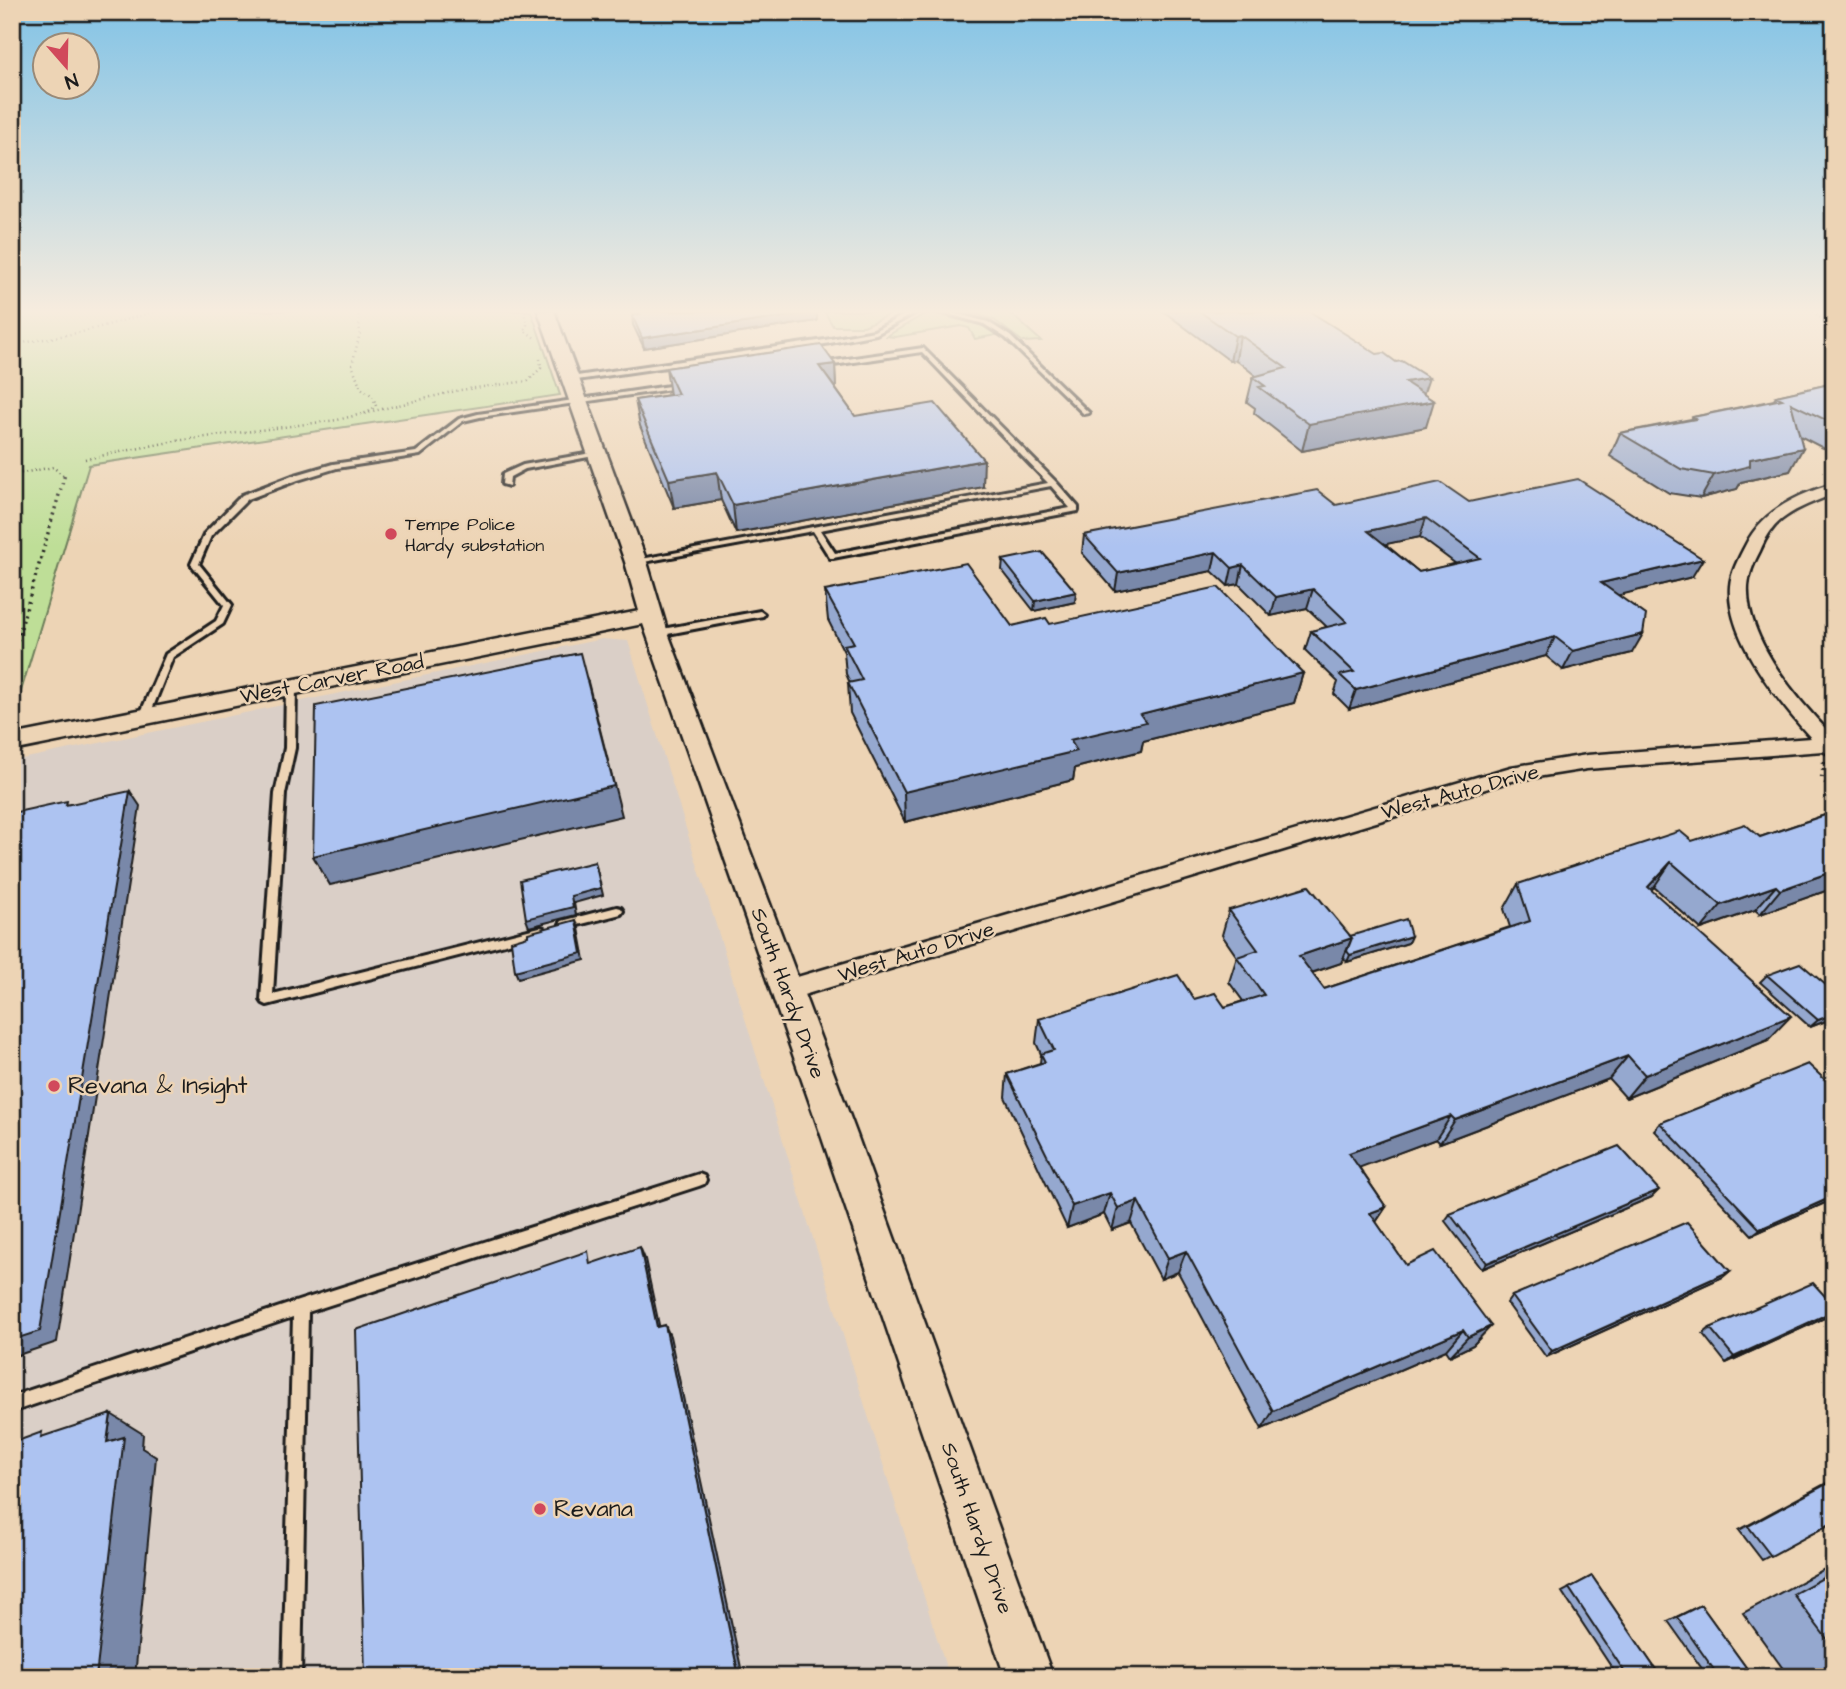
<svg xmlns="http://www.w3.org/2000/svg" width="1846" height="1689" font-family="'Architects Daughter',sans-serif">
  <style>
    .built { fill: #dacfc7 }
    .green { fill: #bede97; stroke: #6d7d5a; stroke-width: 2 }
    .lines { fill: none; stroke-linecap: round; stroke-linejoin: round }
    .canal { fill: #8adae3; fill-rule: evenodd }
    .service-casing { stroke: #1c1c1c; stroke-width: 6 }
    .minor-casing { stroke: #1c1c1c; stroke-width: 5 }
    .tertiary-casing { stroke: #1c1c1c; stroke-width: 5 }
    .path-far2 { stroke: #1c1c1c; stroke-width: 2.5; stroke-dasharray: 1 3.5; stroke-linecap: butt }
    .path-far1 { stroke: #1c1c1c; stroke-width: 3.5; stroke-dasharray: 2 4.5; stroke-linecap: butt }
    .path { stroke: #1c1c1c; stroke-width: 4.5; stroke-dasharray: 2 5; stroke-linecap: butt }
    .service { fill: #edd4b5; fill-rule: evenodd }
    .minor { fill: #edd4b5; fill-rule: evenodd }
    .tertiary { fill: #edd4b5; fill-rule: evenodd }
    .wall { fill: #95a8cf; stroke: #1c1c1c; stroke-width: 2; fill-rule: evenodd }
    .shaded-wall { fill: #7988a9; stroke: #1c1c1c; stroke-width: 2 }
    .building { fill: #adc3f1; stroke: #1c1c1c; stroke-width: 2; fill-rule: evenodd }
    .poi-dot { fill: #d1495b; stroke: #edd4b5; stroke-width: 2.5 }
    .labels { text-anchor: middle; dominant-baseline: central; stroke-width: 5; stroke-linejoin: round; paint-order: stroke }
    .far-poi-label { font-size: 18px; fill: #1c1c1c; stroke: #edd4b5; text-anchor: start }
    .street-label { font-size: 21px; fill: #1c1c1c; stroke: #edd4b5 }
    .near-poi-label { font-size: 24px; fill: #1c1c1c; stroke: #edd4b5; text-anchor: start }
  </style>
  <rect width="100%" height="100%" fill="#edd4b5"/>
  <filter id="ink" filterUnits="userSpaceOnUse"><feTurbulence type="fractalNoise" baseFrequency=".0143" numOctaves="2"/><feDisplacementMap in="SourceGraphic" scale="14" xChannelSelector="R" yChannelSelector="G"/><feConvolveMatrix kernelMatrix="1 2 1 2 8 2 1 2 1" color-interpolation-filters="sRGB"/></filter>
  <g filter="url(#ink)">
    <path class="built" d="M602,639L628,641L949,1677H12V761Z"/>
    <path class="green" d="M12,311H531L560,395L89,465L12,721Z
      M824,311H897L864,326H833Z
      M966,311H1008L1041,341L1023,342L994,320Z
      M932,313L981,325L996,335L975,339L969,328L961,326L895,337L887,336L923,315Z"/>
    <g class="lines">
      <path class="canal" d="M1818,311H1833L1834,323Z"/>
      <defs>
        <path id="service" d="M911,311H918L876,334L825,344L570,381L567,379L570,377L825,340L874,331Z
          M937,311H946L988,322L1010,336L1089,413L1084,414L1006,338L984,324Z
          M923,348L1056,482L1078,507V511L833,558H830L813,531L633,564L632,562L636,560L1048,483L922,352L820,367L817,365L820,363ZM1051,486L1070,508L835,553L820,530Z
          M683,384L685,385V387L480,417L463,421L420,455L337,468L298,480L248,499L211,536L199,564L232,605L223,624L173,657L149,717L144,720L139,717L166,654L216,621L224,605L191,564L205,533L242,495L292,476L333,464L416,452L459,419L478,414Z
          M597,452L600,454L599,455L525,469L510,477L509,486L502,484L503,474L523,465Z
          M760,611L764,614L763,616L657,636L653,633L657,630Z
          M291,684L296,687L295,748L285,794L273,994L540,927L544,928L546,931L544,934L267,1005L263,1003L261,1000L275,794L285,748L286,687Z
          M617,907L621,908L623,911L621,914L566,928L562,927L560,924L562,921L566,920Z
          M699,1174L704,1176L706,1180L704,1184L699,1186L308,1312L301,1677H283L293,1317L12,1412V1396L301,1300Z"/>
        <path id="minor" d="M1834,484V494C1816,501 1796,508 1781,520C1771,528 1765,539 1760,551C1754,562 1749,574 1748,586C1745,639 1799,702 1834,737V757L1823,751L1587,769L1512,781L787,1000L778,997L774,990L778,983L787,980L1511,767L1587,755L1811,738C1779,702 1726,638 1730,586C1731,572 1739,558 1745,546C1762,511 1797,494 1834,484Z"/>
        <path id="tertiary" d="M538,311H554L647,562L668,633L857,1135L1053,1677H1005L821,1135L643,624L12,751V735L639,611L625,562Z"/>
      </defs>
      <use href="#service" class="service-casing"/>
      <use href="#minor" class="minor-casing"/>
      <use href="#tertiary" class="tertiary-casing"/>
      <path class="path-far2" d="M358,311L360,333L352,365L361,388L373,396L376,406L366,414
        M524,311L527,325L524,330L535,338
        M1813,311L1834,331
        M12,345L82,332L157,311
        M85,459L175,441L337,420L460,390L528,381L541,368L540,359
        M12,475L53,467L64,476"/>
      <path class="path-far1" d="M12,475L17,474
        M12,644L17,641L65,474"/>
      <path class="path" d="M1824,762L1822,778L1834,792"/>
      <use href="#service" class="service"/>
      <use href="#minor" class="minor"/>
      <use href="#tertiary" class="tertiary"/>
    </g>
    <path class="wall" d="M635,311H816L817,321L644,348L633,325L632,315H637Z
      M1163,311H1309L1424,394L1426,427L1302,451L1254,413L1255,408L1247,402L1253,377L1256,376L1236,360L1230,361Z
      M835,364L836,389L855,416L983,487L736,533L721,500L674,508L640,426L635,400L670,395L666,368Z
      M1834,383V449L1823,448L1800,436L1790,471L1741,482L1737,489L1701,498L1669,493L1610,456L1620,433L1691,419L1693,417L1774,400L1776,396Z
      M1469,502L1692,577L1618,595L1632,653L1563,670L1546,656L1349,709L1334,694L1338,682L1305,650L1311,631L1327,627L1307,608L1271,616L1239,584L1228,586L1212,571L1115,591L1082,553L1084,535L1336,505ZM1420,537L1456,564L1419,572L1385,544Z
      M1003,560L1075,602L1034,611L1002,570Z
      M825,591L1012,626L1050,624L1303,673L1294,703L1143,741L1141,751L1075,768L1073,780L905,822L850,713L848,683H850L846,674L844,652L828,620Z
      M1834,812V888L1760,914L1755,910L1701,929L1654,887L1651,890L1768,1040L1626,1098L1609,1079L1440,1143L1436,1139L1359,1167L1386,1207L1376,1222L1406,1265L1491,1326L1473,1345L1450,1356L1446,1350L1262,1429L1178,1272L1161,1279L1131,1223L1112,1230L1104,1214L1067,1228L1005,1097L1007,1074L1040,1063L1041,1054L1036,1043L1039,1019L1194,999L1225,1007L1243,1001L1229,982L1237,957L1222,935L1229,910L1350,936L1408,943L1347,962L1344,958L1341,963L1312,973L1324,989L1510,927L1504,909L1518,884L1692,841L1760,837Z
      M1834,934V942L1829,939Z
      M1767,975L1834,992V1018L1810,1027L1760,982Z
      M1834,1088V1199L1752,1235L1654,1130L1660,1123Z
      M1652,1197L1482,1269L1445,1221L1450,1214Z
      M1730,1271L1723,1277L1546,1357L1507,1303L1512,1296Z
      M1834,1306V1312L1829,1316L1726,1363L1703,1334L1710,1328Z
      M1834,1479V1522L1762,1560L1739,1530Z
      M1834,1564V1677H1789L1743,1613Z
      M1592,1576L1661,1677H1618L1562,1592Z
      M1701,1605L1753,1677H1708L1668,1621Z"/>
    <path class="shaded-wall" d="M817,312V321L644,348L642,338Z
      M1240,335L1236,360L1230,361L1235,336Z
      M835,364L836,389L819,366Z
      M1429,378L1420,404L1434,401L1426,427L1302,451L1309,424L1405,382Z
      M1803,448L1790,471L1741,482L1737,489L1701,498L1714,475L1750,459Z
      M984,460L983,487L736,533L733,505Z
      M717,472L721,500L674,508L669,480Z
      M1426,518L1420,537L1363,549L1368,531Z
      M1216,552L1212,571L1115,591L1118,573Z
      M1703,559L1692,577L1592,602L1601,583Z
      M1243,565L1239,584L1228,586L1232,568Z
      M1313,589L1307,608L1271,616L1276,597Z
      M1076,592L1075,602L1034,611L1035,601Z
      M1643,634L1632,653L1563,670L1573,651Z
      M1555,637L1546,656L1349,709L1356,690Z
      M1303,673L1294,703L1143,741L1141,751L1075,768L1073,780L905,822L904,792L1070,740L1140,714Z
      M588,682L622,816L330,885L313,856Z
      M130,791L140,806L57,1342L12,1357V1340Z
      M595,862L603,895L574,903L576,915L529,927L526,919L571,896Z
      M1671,862L1654,887L1631,912L1648,887Z
      M1834,871V888L1760,914L1780,890Z
      M1776,886L1755,910L1701,929L1721,905Z
      M576,920L579,928L585,960L518,978L515,971Z
      M1411,936L1408,943L1347,962L1350,955Z
      M1352,938L1341,963L1290,980L1299,956Z
      M1834,1014V1018L1810,1027L1818,1020Z
      M1791,1016L1768,1040L1626,1098L1645,1075Z
      M1628,1056L1609,1079L1440,1143L1455,1120Z
      M1451,1116L1436,1139L1337,1176L1349,1153Z
      M1659,1190L1652,1197L1482,1269L1487,1263Z
      M1110,1193L1104,1214L1067,1228L1072,1206Z
      M1834,1196V1199L1752,1235L1760,1229Z
      M1138,1201L1131,1223L1112,1230L1118,1208Z
      M1386,1207L1372,1228L1370,1213Z
      M640,1247L645,1259L662,1339L657,1327Z
      M1186,1251L1178,1272L1161,1279L1168,1258Z
      M1730,1271L1723,1277L1546,1357L1552,1351Z
      M1834,1311L1829,1316L1726,1363L1734,1357Z
      M665,1325L670,1336L743,1677H739Z
      M1491,1326L1473,1345L1450,1356L1468,1337Z
      M1463,1330L1446,1350L1262,1429L1273,1411Z
      M111,1414L143,1434L142,1448L156,1457L135,1677H96L107,1442Z"/>
    <path class="building" d="M638,311H816L817,312L642,338L632,315L640,314Z
      M1199,311H1309L1377,354L1384,353L1396,362L1402,361L1429,378L1405,382L1434,401L1309,424L1259,387L1265,386L1253,377L1286,368L1240,335L1235,336Z
      M821,345L835,364L819,366L855,416L935,403L984,460L733,505L717,472L669,480L635,400L678,394L666,368Z
      M1834,383V424L1791,403L1803,448L1750,459V466L1714,475L1681,469L1620,433L1696,419L1693,417L1782,399L1776,396Z
      M1578,479L1703,559L1601,583L1646,615L1643,634L1573,651L1555,637L1356,690L1340,675L1354,672L1311,631L1347,622L1313,589L1276,597L1243,565L1232,568L1216,552L1118,573L1084,535L1317,490L1336,505L1440,482L1469,502ZM1426,518L1480,558L1419,572L1368,531Z
      M1042,552L1076,592L1035,601L1003,560Z
      M966,563L1012,626L1046,618L1050,624L1218,587L1303,673L1140,714L1146,722L1070,740L1077,751L904,792L848,683L862,680L844,645L854,643L825,591Z
      M580,653L614,786L313,856L316,706Z
      M130,791L40,1331L12,1340V813L67,801L66,805Z
      M1834,812V871L1780,890L1776,886L1721,905L1671,862L1648,887L1791,1016L1645,1075L1628,1056L1455,1120L1451,1116L1349,1153L1386,1207L1370,1213L1406,1265L1435,1251L1491,1326L1468,1337L1463,1330L1273,1411L1186,1251L1168,1258L1138,1201L1118,1208L1110,1193L1072,1206L1007,1074L1045,1062L1041,1054L1054,1050L1039,1019L1178,975L1194,999L1215,993L1225,1007L1264,995L1237,957L1258,950L1229,910L1309,886L1352,938L1299,956L1324,989L1530,921L1518,884L1680,831L1692,841L1745,824L1760,837Z
      M595,862L601,888L571,896L573,907L526,919L520,880Z
      M1406,919L1411,936L1350,955L1347,951L1352,938L1350,936Z
      M576,920L582,953L515,971L511,941L528,936V933Z
      M1800,963L1834,992V1014L1818,1020L1767,975Z
      M1808,1064L1834,1088V1196L1760,1229L1660,1123Z
      M1619,1146L1659,1190L1487,1263L1450,1214Z
      M1687,1222L1730,1271L1552,1351L1512,1296Z
      M640,1247L657,1327L665,1325L739,1677H365L356,1330L588,1251L590,1264Z
      M1813,1283L1834,1306V1311L1734,1357L1710,1328Z
      M111,1414L107,1442L124,1437L96,1677H12V1443L42,1432L41,1437Z
      M1834,1480V1522L1771,1556L1748,1526Z
      M1834,1572V1648L1793,1594Z
      M1592,1576L1661,1677H1628L1569,1588Z
      M1701,1605L1753,1677H1719L1677,1617Z"/>
  </g>
  <linearGradient id="sky" x2="0" y2="1"><stop stop-color="#82c3e6"/><stop offset="0.57" stop-color="#f7ecde"/><stop offset="1" stop-color="#f7ecde" stop-opacity="0"/></linearGradient>
  <rect width="1846" height="547" fill="url(#sky)"/>
  <g class="poi-dot">
    <circle cx="391" cy="534" r="7"/>
    <circle cx="54" cy="1086" r="7"/>
    <circle cx="540" cy="1509" r="7"/>
  </g>
  <g class="labels">
    <g class="far-poi-label">
      <text x="405" y="524">Tempe Police<tspan x="405" dy="21">Hardy substation</tspan></text>
    </g>
    <g class="street-label">
      <text transform="translate(332 679) rotate(-11)">West Carver Road</text>
      <text transform="translate(1460 792) rotate(-15)">West Auto Drive</text>
      <text transform="translate(916 952) rotate(-17)">West Auto Drive</text>
      <text transform="translate(788 993) rotate(70)">South Hardy Drive</text>
      <text transform="translate(977 1528) rotate(71)">South Hardy Drive</text>
    </g>
    <g class="near-poi-label">
      <text x="68" y="1086">Revana &amp; Insight</text>
      <text x="554" y="1509">Revana</text>
    </g>
  </g>
  <rect width="1846" height="1689" fill="none" stroke="#edd4b5" stroke-width="42"/>
  <rect x="21" y="21" width="1804" height="1647" fill="none" stroke="#1c1c1c" stroke-width="2.5" filter="url(#ink)"/>
  <g transform="translate(66 66) rotate(160)"><circle r="33" fill="#edd4b5" stroke="#998a78" stroke-width="2"/>
  <path d="M0-5L12 26L0 18L-12 26Z" fill="#d1495b"/>
  <text y="-10" font-size="19" font-weight="bold" text-anchor="middle" fill="#1c1c1c">N</text>
  </g>
</svg>
